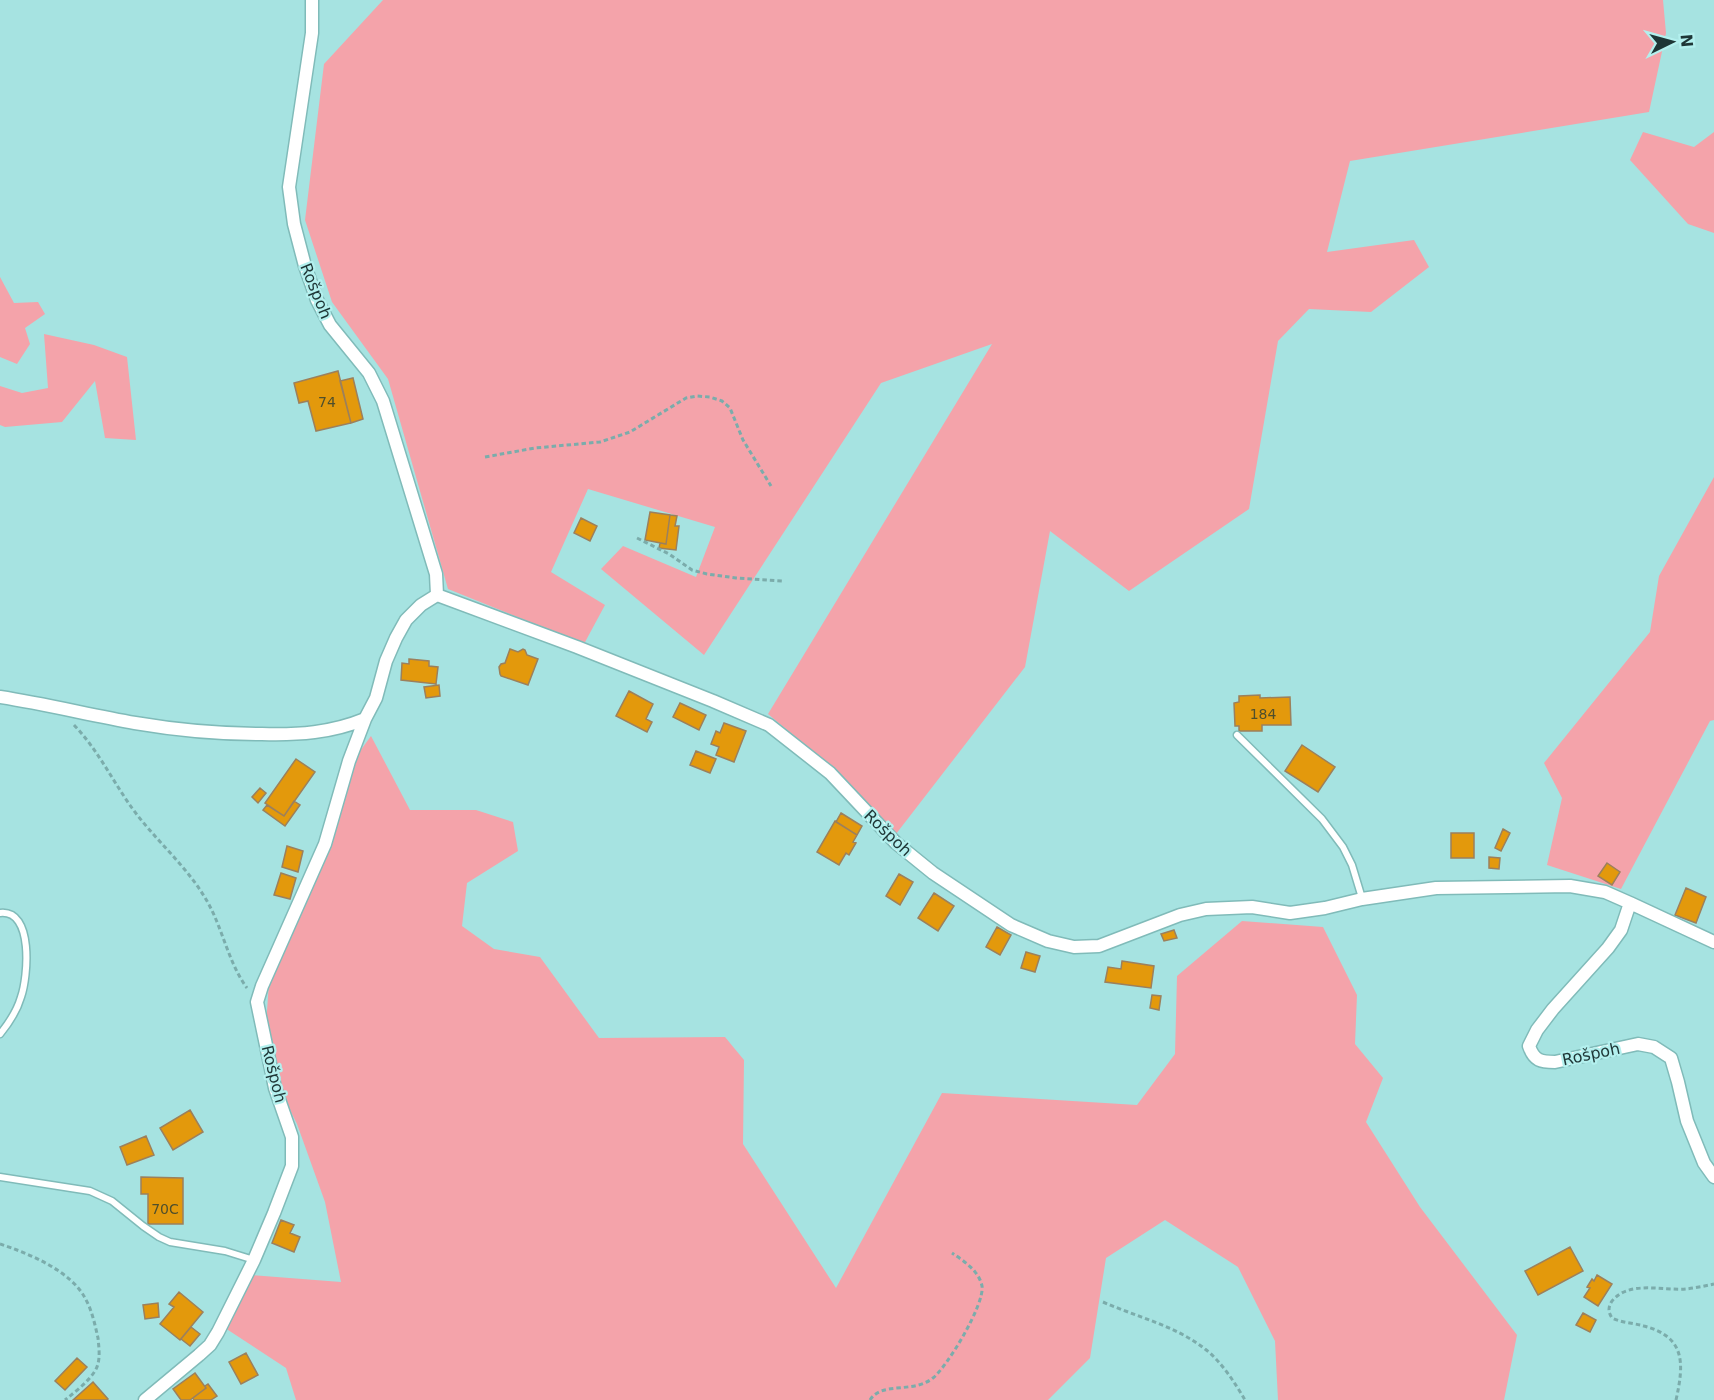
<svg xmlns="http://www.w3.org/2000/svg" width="1714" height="1400" font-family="'DejaVu Sans',sans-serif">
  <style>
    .green { fill: #f4a3aa }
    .building { fill: #e3990c; stroke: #9c805c; stroke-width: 1.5 }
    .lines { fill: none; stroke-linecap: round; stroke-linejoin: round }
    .lane-casing { stroke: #80bbb9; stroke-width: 9 }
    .street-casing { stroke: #80bbb9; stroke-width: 15 }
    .path { stroke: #7bacab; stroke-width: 3; stroke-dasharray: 4.5 3; stroke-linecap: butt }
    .lane { stroke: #fff; stroke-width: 6 }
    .street { stroke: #fff; stroke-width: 12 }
    .labels { text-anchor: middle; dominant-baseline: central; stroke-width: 4.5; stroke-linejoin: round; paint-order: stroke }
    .number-label { font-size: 14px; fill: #4f4f2c }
    .street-label { font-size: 16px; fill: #1e3636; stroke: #b3f0ee }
  </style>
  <rect width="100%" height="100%" fill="#a6e3e1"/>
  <path class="green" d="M383,0H1663L1666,33L1649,112L1350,161L1327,252L1414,240L1429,267L1371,312L1309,309L1278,341L1249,509L1129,591L1050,531L1025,667L896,834L835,770L768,714L992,344L881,383L704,655L601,569L623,546L696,577L715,527L588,489L551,572L605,605L584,644L448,589L388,379L332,302L305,220L324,64Z
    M1643,132L1694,147L1714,132V233L1688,224L1630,160Z
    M0,277L14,303L38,302L45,314L25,328L30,344L17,364L0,357Z
    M44,334L94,345L127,357L136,440L105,438L95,381L62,422L5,427L0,425V386L22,393L48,388Z
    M1714,477V720L1710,721L1621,889L1547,865L1562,798L1544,763L1650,632L1659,576Z
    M371,736L410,810H476L513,822L518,851L467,883L462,926L494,949L540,957L599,1038L725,1037L744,1060L743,1144L836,1288L942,1093L1137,1105L1175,1054L1177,976L1242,921L1323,927L1357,995L1355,1044L1383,1078L1366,1122L1420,1207L1517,1335L1504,1400H1278L1275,1341L1238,1267L1165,1220L1106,1258L1090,1358L1048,1400H296L286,1368L225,1328L251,1275L341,1282L325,1202L297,1124L278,1086L266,1026L269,982L355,758Z"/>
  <path class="building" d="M338,371L351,423L316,431L308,401L299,403L294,383Z
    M353,378L363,419L351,423L340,381Z
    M650,512L670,515L666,544L645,540Z
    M670,515L677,516L675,526H679L676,550L659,548L660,543L666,544Z
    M581,518L597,526L590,541L574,533Z
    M510,649L518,652L523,649L525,650L527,655L538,659L528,685L501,676L500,674L499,667L501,664L505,663Z
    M409,659L429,661V666L438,667L436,684L401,680L402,663L409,664Z
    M439,685L440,696L426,698L424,687Z
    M629,691L653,704L646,719L652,722L647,732L616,716Z
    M1260,695V698L1290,697L1291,725H1262V731H1239V726H1235L1234,703L1239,702V696Z
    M680,703L706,715L699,730L673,717Z
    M724,723L746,731L734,762L716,755L719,747L711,744L716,731L720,733Z
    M1302,745L1335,767L1318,792L1285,771Z
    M696,751L716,759L710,773L690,765Z
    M296,759L315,772L284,816L265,803Z
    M260,788L266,793L258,803L252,797Z
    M294,801L300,805L285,826L263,810L267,805L284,816Z
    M841,813L862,826L857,835L836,822Z
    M835,821L857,835L853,842L856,843L849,855L846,853L839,865L817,852Z
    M1503,829L1510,833L1501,851L1495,848Z
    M1451,833H1474V858H1451Z
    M287,846L303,851L298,872L282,867Z
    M1489,857L1500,858L1499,869L1489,868Z
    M1607,863L1620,872L1612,885L1598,876Z
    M281,873L296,878L290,899L274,895Z
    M899,874L913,882L900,905L886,896Z
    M1686,888L1706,897L1696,923L1675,915Z
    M934,893L954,906L938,931L918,918Z
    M997,927L1011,935L1000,955L986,947Z
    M1174,930L1177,938L1164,941L1161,934Z
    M1026,952L1040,956L1035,972L1021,968Z
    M1122,961L1154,966L1151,988L1105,982L1108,967L1121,969Z
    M1152,995L1161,996L1159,1010L1150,1008Z
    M190,1110L203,1132L173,1150L160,1128Z
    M146,1136L154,1155L127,1165L120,1147Z
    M141,1177L183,1178V1224H148V1194H141Z
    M281,1220L294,1225L290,1233L300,1237L294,1252L272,1243Z
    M1570,1247L1583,1271L1538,1295L1525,1271Z
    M1597,1275L1612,1284L1598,1306L1584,1297L1590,1288L1587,1287L1592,1279L1594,1281Z
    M179,1292L203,1312L180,1340L160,1324L174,1307L169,1304Z
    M158,1303L159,1317L145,1319L143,1305Z
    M1583,1313L1596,1320L1590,1332L1576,1325Z
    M191,1327L200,1334L190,1346L181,1339Z
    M246,1353L258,1375L241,1384L229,1362Z
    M77,1358L87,1367L65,1390L55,1381Z
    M195,1373L206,1388L190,1400H181L173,1389Z
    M93,1382L108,1399L107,1400H73Z
    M208,1384L217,1396L211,1400H194L193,1398L206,1388L205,1386Z"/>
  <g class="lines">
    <defs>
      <path id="lane" d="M1237,735L1322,819L1343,847L1352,865L1362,898
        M0,913C34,909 28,977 21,997C17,1011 9,1023 0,1034
        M0,1177L90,1191L112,1201L143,1226L159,1237L170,1242L225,1251L254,1260"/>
      <path id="street" d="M312,0V33L289,187L294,224L305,266L317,300L330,325L369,373L383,401L436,574L437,595
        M437,595L577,647L713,701L769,725L830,773L896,843L933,873L1011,925L1048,941L1074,947L1099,946L1180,915L1206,909L1252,907L1290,913L1325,908L1362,899L1436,888L1570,886L1605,892L1630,903L1621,930L1608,948L1553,1009L1537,1030L1529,1046C1534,1061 1541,1062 1555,1062L1638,1044L1654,1047L1671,1058L1678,1082L1687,1121L1704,1163L1714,1177
        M0,697C45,704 90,715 135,723C176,730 220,734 262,734C298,735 331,733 365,719
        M1630,903L1714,942
        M145,1400L199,1355L210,1345L218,1332L254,1260L274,1213L292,1166V1137L275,1088L257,1002L262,986L325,844L349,761L365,719L376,698L386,661L396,638L406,620L421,605L437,595"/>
    </defs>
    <use href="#lane" class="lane-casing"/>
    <use href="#street" class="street-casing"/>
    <path class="path" d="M485,457L535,448L600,442L630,432L686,398L697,396L710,397L722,401L730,408L743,440L771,486
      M637,538L669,554L692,570L707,574L736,578L782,581
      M74,725C98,750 112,780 132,808C155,840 187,866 207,901C223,929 228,962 247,988
      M0,1244C28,1253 71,1271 85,1298C92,1310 95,1325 98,1338C99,1349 101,1361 95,1371C88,1382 75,1392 65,1400
      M1103,1302C1137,1317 1176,1326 1205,1349C1221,1361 1235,1383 1245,1400
      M870,1400C882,1381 913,1394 933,1378C947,1367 985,1304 982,1286C979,1271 964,1261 952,1253
      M1676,1400C1684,1364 1686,1337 1644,1326C1634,1323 1622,1323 1612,1318C1608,1312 1608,1307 1612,1301C1629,1280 1663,1291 1686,1289C1695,1288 1705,1286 1714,1284"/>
    <use href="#lane" class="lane"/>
    <use href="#street" class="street"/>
  </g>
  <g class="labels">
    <g class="number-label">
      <text x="327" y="402">74</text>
      <text x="1263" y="714">184</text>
      <text x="165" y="1209">70C</text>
    </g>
    <g class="street-label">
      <text transform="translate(316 291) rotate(68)">Rošpoh</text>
      <text transform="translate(888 833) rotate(44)">Rošpoh</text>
      <text transform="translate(1591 1054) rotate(-12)">Rošpoh</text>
      <text transform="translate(274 1074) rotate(76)">Rošpoh</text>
    </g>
  </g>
  <g transform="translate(1672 42) rotate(85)" stroke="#b3f0ee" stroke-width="4.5" paint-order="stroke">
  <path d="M0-4.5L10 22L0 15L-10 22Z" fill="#1e3636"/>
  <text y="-9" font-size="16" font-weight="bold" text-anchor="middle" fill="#1e3636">N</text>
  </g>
</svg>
